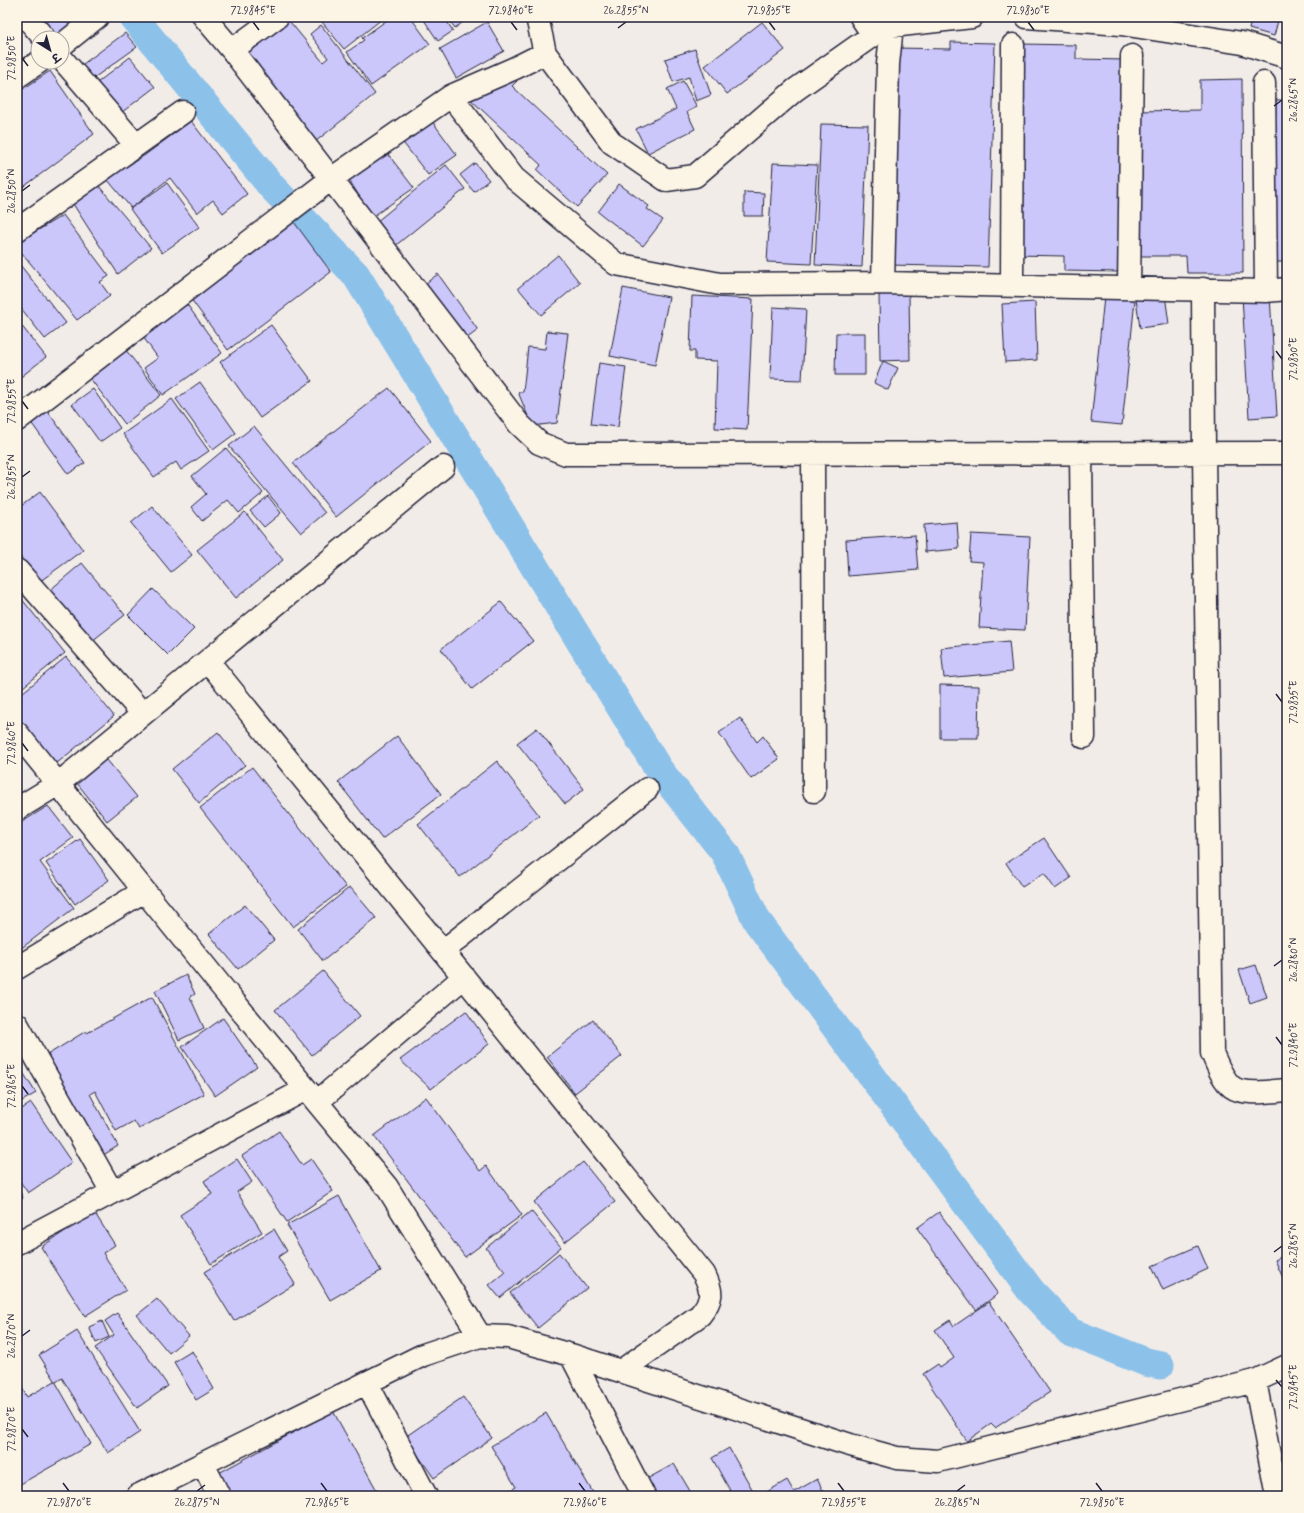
<svg xmlns="http://www.w3.org/2000/svg" width="1304" height="1513" font-family="Mynerve,'Playpen Sans Deva',sans-serif">
  <style>
    .lines { fill: none; stroke-linecap: round; stroke-linejoin: round }
    .canal { stroke: #8cc1e9; stroke-width: 29 }
    .building { fill: #ccc7fa; stroke: #22223b }
    .street-casing { stroke: #22223b; stroke-width: 25 }
    .street { stroke: #fcf5e5; stroke-width: 22 }
    .ticks { fill: none; stroke: #22223b; stroke-width: 1.5 }
    .neatline { fill: none; stroke: #22223b; stroke-width: 1.5 }
    .ticks-label { font-size: 10px; text-anchor: middle; fill: #22223b }
  </style>
  <rect width="100%" height="100%" fill="#f2ece9"/>
  <filter id="ink" filterUnits="userSpaceOnUse"><feTurbulence type="fractalNoise" baseFrequency=".025" numOctaves="2"/><feDisplacementMap in="SourceGraphic" scale="8" xChannelSelector="R" yChannelSelector="G"/><feConvolveMatrix kernelMatrix="1 2 1 2 8 2 1 2 1" color-interpolation-filters="sRGB"/></filter>
  <g filter="url(#ink)">
    <g class="lines">
      <path class="canal" d="M133,17L272,187L356,275L659,770L725,853L757,921L1031,1291L1070,1332L1146,1362L1160,1365"/>
    </g>
    <path class="building" d="M32,17H84L62,38H49Z
      M286,17L323,62L328,58L310,34L321,25L375,94L315,142L237,53Z
      M318,17H380L382,19L344,49Z
      M389,17H414L411,18L430,44L371,86L347,52L364,40L362,38L390,18Z
      M422,17H444L453,31L438,41Z
      M447,17H470L455,28Z
      M1252,17H1279L1274,36L1249,29Z
      M487,22L504,51L456,78L440,49Z
      M762,22L785,50L727,94L705,66Z
      M125,33L137,47L91,80L79,67Z
      M951,42L995,43L988,267L888,265L895,48L951,49Z
      M1022,44L1076,45V59L1126,60L1119,272L1064,271V256L1015,255Z
      M695,49L711,95L696,101L689,77L673,82L665,59Z
      M130,57L155,87L117,116L93,86Z
      M50,71L94,134L17,192V93Z
      M508,75L517,81L512,86L607,175L577,207L537,170L541,165L467,96Z
      M1242,79L1243,273H1187L1186,256H1137L1135,111L1200,110V80Z
      M683,81L697,107L687,112L695,129L648,153L636,129L676,109L667,89Z
      M1276,100H1287V262H1272Z
      M191,121L247,194L223,213L213,200L197,213L170,178L131,208L107,179L145,155Z
      M432,121L457,155L428,175L401,140Z
      M821,124L868,125L862,267L815,265Z
      M384,149L414,188L372,217L348,178Z
      M475,163L489,180L474,192L460,175Z
      M773,163L817,165L811,264L767,262Z
      M446,165L465,189L395,246L376,222Z
      M167,183L199,227L162,253L130,209Z
      M619,184L649,206L647,209L663,220L643,246L598,212Z
      M99,186L151,248L118,274L73,204Z
      M744,192L764,193L763,216H744Z
      M63,215L109,276L100,282L110,296L77,320L17,247V243Z
      M291,218L331,272L228,350L188,295Z
      M558,255L580,283L541,315L518,288Z
      M17,261L66,323L45,339L17,303Z
      M438,274L478,330L462,342L422,286Z
      M623,288L669,297L655,365L610,356Z
      M879,293H909L910,360L880,361Z
      M1165,295L1169,324L1140,328L1136,299Z
      M1270,295L1277,416L1249,418L1242,296Z
      M692,296L753,299L747,430L715,428L717,361L695,360V351H690Z
      M1104,297L1135,300L1122,425L1091,422Z
      M1035,302L1037,360L1005,362L1002,304Z
      M186,303L222,353L163,395L144,368L158,358L141,334Z
      M773,307L806,309L802,380L770,379Z
      M17,320L46,357L17,380Z
      M271,325L312,381L260,418L220,362Z
      M547,331L568,333L557,423L532,426L518,392H523L528,347L545,349Z
      M836,333H865V375H835Z
      M125,349L161,395L125,424L89,377Z
      M883,361L898,368L888,390L874,383Z
      M599,363L626,367L618,427L591,424Z
      M200,382L236,433L213,450L176,399Z
      M389,388L431,441L336,517L293,463Z
      M93,389L120,428L100,442L72,404Z
      M172,399L209,451L181,470L176,462L154,477L123,434Z
      M46,409L85,463L68,474L30,421Z
      M254,426L325,513L301,533L229,446Z
      M226,448L263,493L239,513L228,500L202,521L191,507L206,494L192,476Z
      M40,492L83,550L39,582L17,552V509Z
      M268,496L281,513L264,527L250,511Z
      M152,506L192,555L171,572L131,523Z
      M245,512L283,560L236,598L197,550Z
      M957,522L959,549L925,552L924,525Z
      M971,534L1030,537L1025,630L979,628L983,562L969,561Z
      M915,535L918,570L848,576L846,540Z
      M82,563L125,615L92,641L50,590Z
      M153,589L194,629L168,655L128,615Z
      M17,593L65,653L17,692Z
      M501,602L533,641L472,689L441,649Z
      M1009,641L1012,672L944,678L941,648Z
      M66,657L114,716L56,764L17,716V697Z
      M940,685L979,686L978,738H940Z
      M740,718L757,742L763,736L779,759L751,779L719,733Z
      M537,728L584,789L565,804L517,743Z
      M218,732L245,765L199,803L172,769Z
      M397,736L441,794L382,839L338,782Z
      M103,755L137,797L107,821L73,778Z
      M497,761L539,815L460,877L418,824Z
      M252,767L346,887L293,927L200,808Z
      M48,806L73,838L40,862L74,908L19,950L17,947V825Z
      M1044,838L1071,878L1055,889L1044,873L1022,887L1006,863Z
      M80,839L109,880L75,904L46,863Z
      M350,887L376,918L323,961L298,929Z
      M245,905L274,940L238,969L209,934Z
      M1256,965L1267,997L1250,1003L1239,970Z
      M323,971L360,1016L312,1055L275,1010Z
      M186,975L195,994L190,997L204,1028L179,1040L155,991Z
      M152,997L204,1094L139,1129L134,1121L116,1131L95,1091L90,1094L118,1146L100,1157L44,1057L86,1031L87,1033Z
      M466,1011L489,1044L431,1089L400,1060Z
      M223,1018L257,1067L215,1096L182,1047Z
      M593,1020L622,1056L575,1093L547,1057Z
      M17,1063L36,1093L17,1104Z
      M426,1097L480,1171L486,1166L522,1215L465,1257L374,1136Z
      M31,1103L72,1163L28,1193L17,1177V1112Z
      M279,1131L302,1165L311,1159L333,1191L287,1222L242,1156Z
      M237,1159L252,1182L237,1192L262,1232L211,1264L180,1215L212,1194L204,1181Z
      M583,1162L615,1202L565,1242L534,1202Z
      M17,1186L23,1198L17,1202Z
      M339,1196L381,1271L330,1300L287,1225Z
      M89,1204L115,1245L103,1253L126,1290L85,1316L41,1247L79,1222Z
      M531,1211L561,1247L500,1298L489,1285L505,1272L486,1248Z
      M939,1212L998,1294L976,1310L917,1228Z
      M274,1229L287,1251L278,1257L295,1284L234,1321L204,1272Z
      M1198,1246L1208,1269L1163,1290L1152,1266Z
      M559,1253L587,1288L538,1328L510,1293Z
      M1287,1254V1287L1275,1260Z
      M157,1299L189,1336L169,1353L137,1315Z
      M989,1302L1050,1392L995,1428L991,1424L967,1441L923,1374L938,1364L940,1368L954,1358L935,1330L950,1320L954,1326Z
      M117,1313L168,1386L137,1408L95,1348L114,1335L105,1321Z
      M102,1321L109,1337L96,1343L89,1327Z
      M77,1331L140,1432L108,1453L62,1378L56,1382L39,1355Z
      M192,1351L214,1389L196,1400L174,1362Z
      M17,1379L27,1397L55,1381L91,1444L17,1486Z
      M463,1397L492,1438L434,1478L405,1437Z
      M333,1411L380,1496H226L215,1475Z
      M546,1413L595,1496H501L516,1487L491,1446Z
      M729,1448L756,1496H733L712,1458Z
      M674,1464L693,1496H654L645,1480Z
      M817,1479L826,1496H760L787,1480L794,1492Z"/>
    <g class="lines">
      <defs>
        <path id="street" d="M26,17L44,38
          M204,17L232,50L277,17
          M537,17L545,53L612,143L666,180L695,176L795,90L873,35L892,26L972,17
          M861,17L873,35
          M1027,17L1121,24L1242,43L1287,57
          M62,45L97,17
          M232,50L519,424L539,443L566,454L1287,453
          M62,59L136,145
          M17,77L39,62
          M1264,83L1266,291
          M451,96L515,68L545,53
          M17,230L183,112
          M883,283L888,64L892,26
          M1012,285L1013,45
          M1129,287L1132,56
          M1203,289L1204,453L1212,1053C1217,1064 1222,1079 1232,1087C1244,1096 1273,1091 1287,1090
          M17,420L331,179L451,96L514,178L616,264L720,284L883,283L1266,291L1287,289
          M813,453L814,791
          M1081,453L1084,737
          M18,571L143,714
          M208,661L704,1274C713,1292 713,1299 700,1315L621,1371
          M17,733L221,986L387,1187L480,1336
          M17,809L58,784L443,467
          M443,951L647,789
          M17,968L144,891
          M17,1024L112,1192
          M317,1102L464,977
          M17,1243L306,1089
          M571,1355L644,1496
          M1255,1381L1277,1496
          M367,1383L426,1496
          M203,1464L219,1496
          M137,1496L423,1355L480,1336L508,1337L571,1355L850,1445L897,1458L938,1461L1255,1381L1287,1366"/>
      </defs>
      <use href="#street" class="street-casing"/>
      <use href="#street" class="street"/>
    </g>
  </g>
  <path class="ticks" d="M253,22L259,30M511,22L517,30M769,22L775,30M1028,22L1034,30M618,28L626,22M22,58L28,66M1274,106L1282,100M22,191L30,185M1276,351L1282,359M22,401L28,409M22,477L30,471M1276,694L1282,702M22,743L28,751M1274,966L1282,960M1276,1037L1282,1045M22,1086L28,1094M1274,1252L1282,1246M22,1336L30,1330M1276,1380L1282,1387M22,1429L28,1437M63,1483L69,1491M321,1483L327,1491M579,1483L585,1491M838,1483L844,1491M1096,1483L1102,1491M197,1491L205,1485M957,1491L965,1485"/>
  <rect width="1304" height="1513" fill="none" stroke="#fcf5e5" stroke-width="44"/>
  <g transform="translate(50 50) rotate(143)"><circle r="19" fill="#fcf5e5" stroke="#a5a1a1"/>
  <path d="M0-3L7 15L0 10L-7 15Z" fill="#22223b"/>
  <text y="-6" font-size="11" font-weight="bold" text-anchor="middle" fill="#22223b">उ</text>
  </g>
  <rect x="22" y="22" width="1260" height="1469" class="neatline"/>
  <g class="ticks-label">
    <text x="253" y="14">72.9845°E</text>
    <text x="511" y="14">72.9840°E</text>
    <text x="626" y="14">26.2855°N</text>
    <text x="769" y="14">72.9835°E</text>
    <text x="1028" y="14">72.9830°E</text>
    <text transform="translate(11 58) rotate(-90)" y="4">72.9850°E</text>
    <text transform="translate(1293 100) rotate(-90)" y="4">26.2865°N</text>
    <text transform="translate(11 191) rotate(-90)" y="4">26.2850°N</text>
    <text transform="translate(1293 359) rotate(-90)" y="4">72.9830°E</text>
    <text transform="translate(11 401) rotate(-90)" y="4">72.9855°E</text>
    <text transform="translate(11 477) rotate(-90)" y="4">26.2855°N</text>
    <text transform="translate(1293 702) rotate(-90)" y="4">72.9835°E</text>
    <text transform="translate(11 743) rotate(-90)" y="4">72.9860°E</text>
    <text transform="translate(1293 960) rotate(-90)" y="4">26.2880°N</text>
    <text transform="translate(1293 1045) rotate(-90)" y="4">72.9840°E</text>
    <text transform="translate(11 1086) rotate(-90)" y="4">72.9865°E</text>
    <text transform="translate(1293 1246) rotate(-90)" y="4">26.2885°N</text>
    <text transform="translate(11 1336) rotate(-90)" y="4">26.2870°N</text>
    <text transform="translate(1293 1387) rotate(-90)" y="4">72.9845°E</text>
    <text transform="translate(11 1429) rotate(-90)" y="4">72.9870°E</text>
    <text x="69" y="1506">72.9870°E</text>
    <text x="197" y="1506">26.2875°N</text>
    <text x="327" y="1506">72.9865°E</text>
    <text x="585" y="1506">72.9860°E</text>
    <text x="844" y="1506">72.9855°E</text>
    <text x="957" y="1506">26.2885°N</text>
    <text x="1102" y="1506">72.9850°E</text>
  </g>
</svg>
